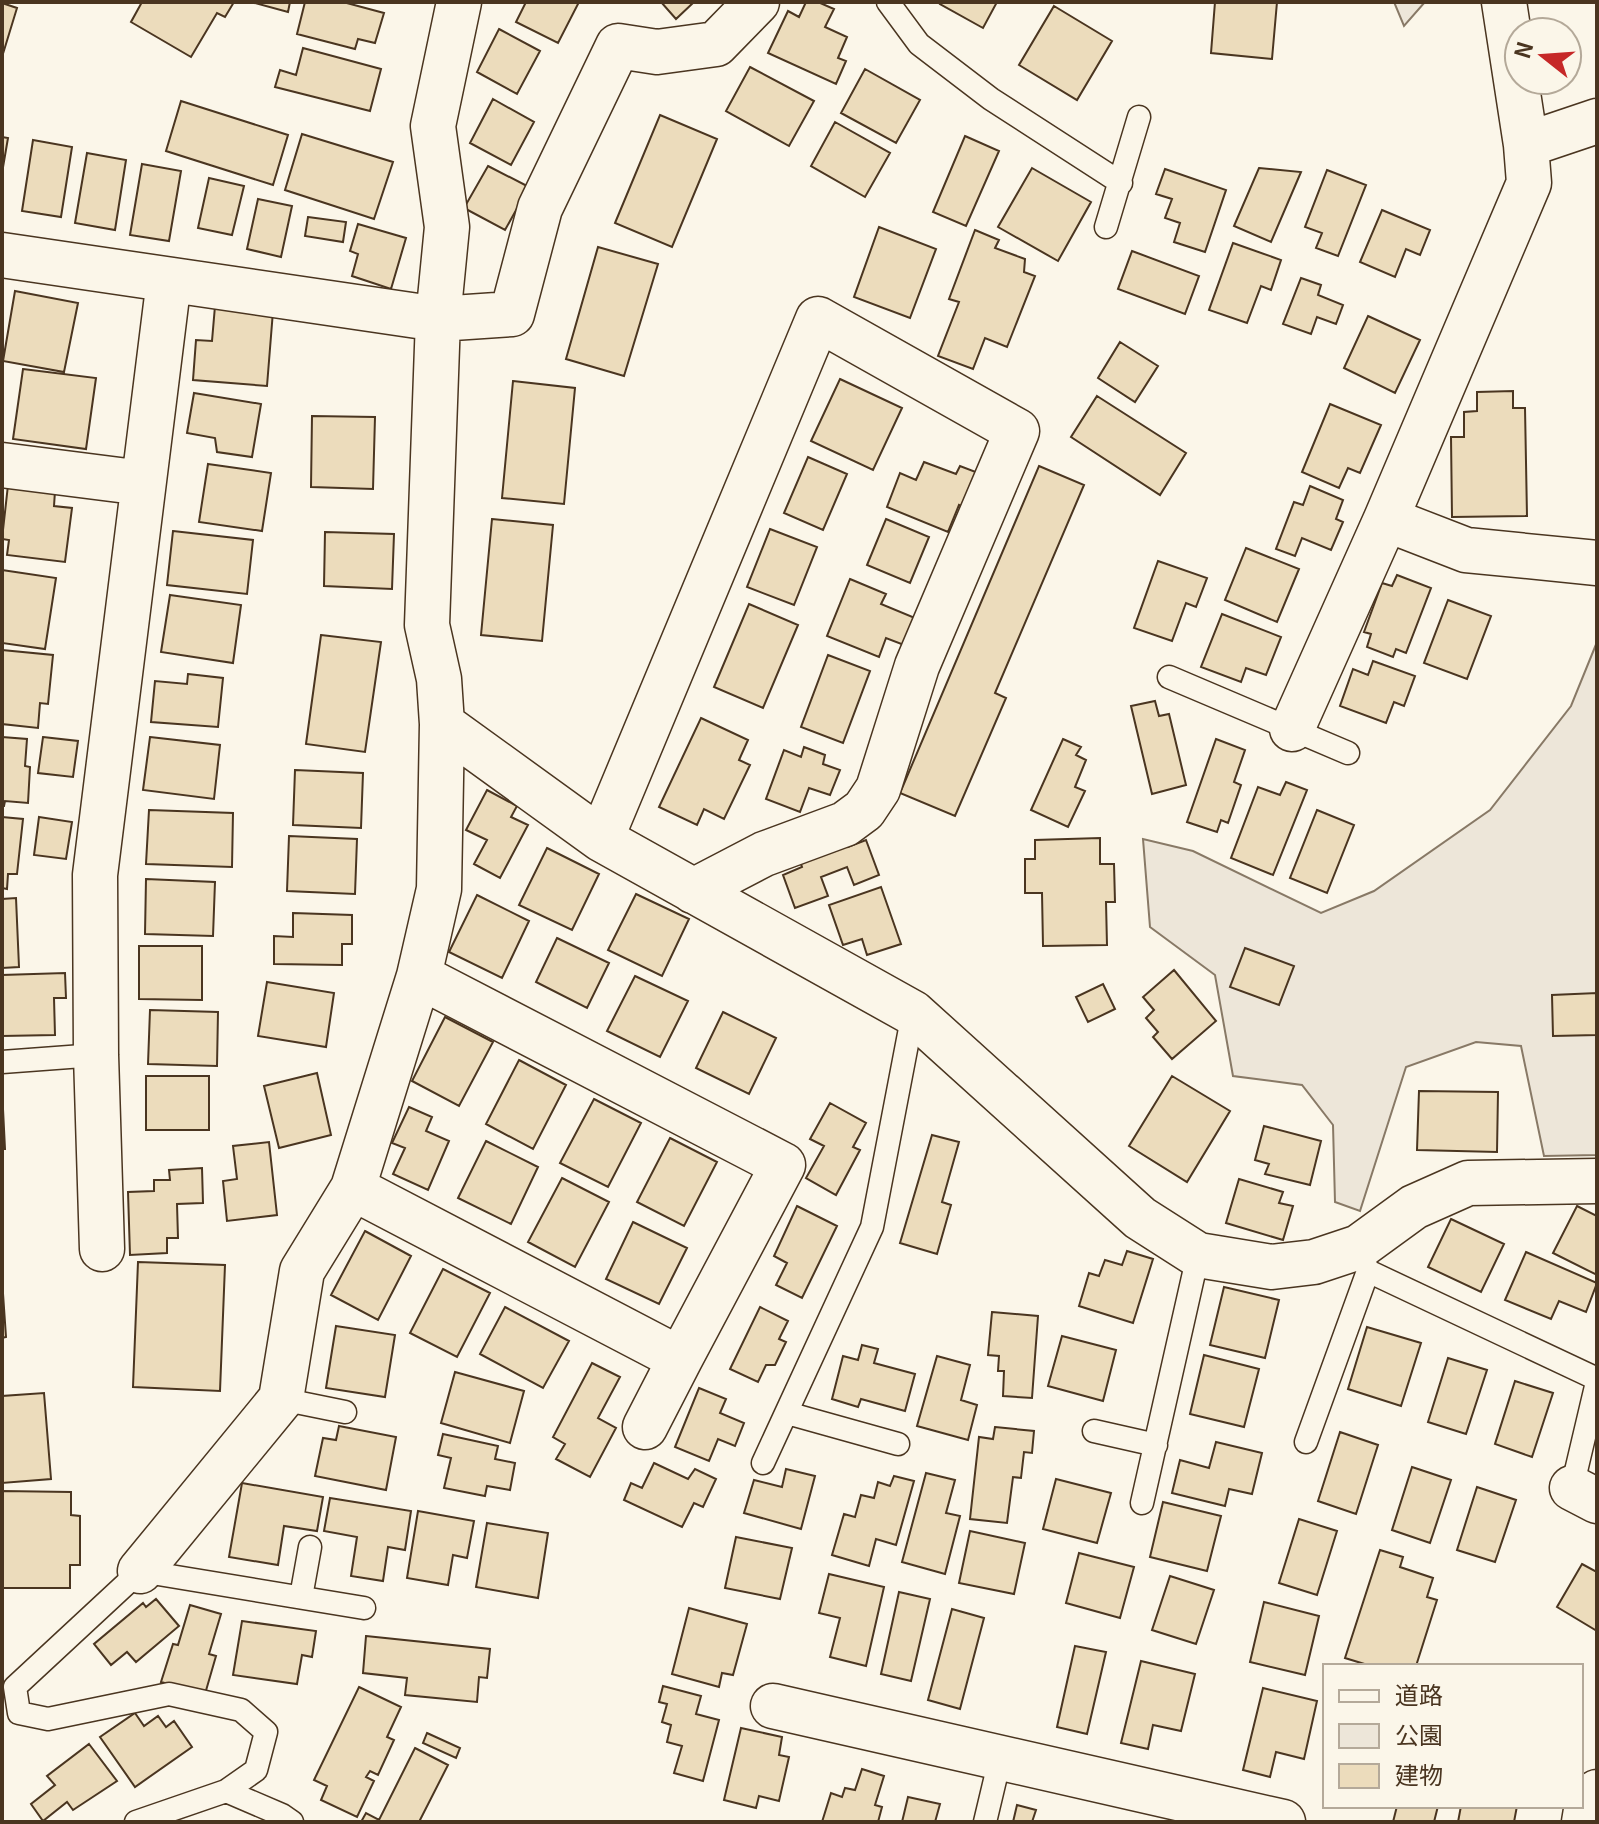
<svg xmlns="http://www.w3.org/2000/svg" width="1599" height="1824" font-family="Georgia,'Noto Sans JP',serif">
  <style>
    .green { fill: #ede6d9; stroke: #887966; stroke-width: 2 }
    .building { fill: #ecdcbc; stroke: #4a3520; stroke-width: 2 }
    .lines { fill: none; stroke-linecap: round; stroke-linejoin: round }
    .lane-casing { stroke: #4a3520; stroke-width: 25 }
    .street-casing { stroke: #4a3520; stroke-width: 47 }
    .lane { stroke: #fbf6e9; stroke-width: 22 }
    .street { stroke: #fbf6e9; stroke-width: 44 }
  </style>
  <rect width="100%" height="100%" fill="#fbf6e9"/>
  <path class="green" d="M1394,2H1425L1404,26Z
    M1597,642V1155L1544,1156L1521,1046L1476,1042L1406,1067L1360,1211L1335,1202L1333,1125L1302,1085L1233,1076L1215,975L1150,927L1143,839L1193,851L1321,913L1374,891L1490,810L1571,706Z"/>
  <path class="building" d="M142,2H234L225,17L217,13L191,57L131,22Z
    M251,2H290L288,12Z
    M305,2H343L384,13L375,43L358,39L355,49L297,34Z
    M526,2H579L558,43L516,22Z
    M661,2H694L676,19Z
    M806,2H818L834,9L825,27L847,37L838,58L846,61L836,84L768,53L788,11L799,17Z
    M941,2H997L983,28L940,4Z
    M1215,2H1277L1272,59L1211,53Z
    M2,3L17,8L2,57Z
    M1054,6L1112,41L1077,100L1019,65Z
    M499,29L540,51L517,94L477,72Z
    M303,48L381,69L370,111L275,87L280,70L296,75Z
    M750,67L814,101L789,146L726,111Z
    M865,69L920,100L896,143L841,113Z
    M493,99L534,122L511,165L470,143Z
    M181,101L288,135L273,185L166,151Z
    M660,115L717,139L672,247L615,223Z
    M835,122L890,153L865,197L811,166Z
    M302,134L393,162L374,219L285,190Z
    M965,136L999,151L966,226L933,212Z
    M2,137L8,138L2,173Z
    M33,140L72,147L61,217L22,211Z
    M87,153L126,160L115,230L75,223Z
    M142,164L181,171L169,241L130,235Z
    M488,166L529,187L505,230L464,208Z
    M1032,168L1091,202L1058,261L998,227Z
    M1259,168L1301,172L1271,242L1234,226Z
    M1165,169L1226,190L1205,252L1174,242L1180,223L1165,218L1172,199L1156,194Z
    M1327,170L1366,185L1338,256L1316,248L1322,233L1305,227Z
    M209,178L244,186L232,235L198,228Z
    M258,199L292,206L281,257L247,249Z
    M1382,210L1430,230L1420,255L1406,249L1395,277L1360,262Z
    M308,217L346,222L343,242L305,236Z
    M358,224L406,238L391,289L352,276L358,254L350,251Z
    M879,227L936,249L910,318L854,297Z
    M975,230L999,240L995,248L1025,259L1024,272L1035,276L1007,347L985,338L973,369L938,356L959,302L949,299Z
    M1233,243L1281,260L1271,290L1261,286L1247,323L1209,310Z
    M598,247L658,264L624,376L566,359Z
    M1132,251L1199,276L1185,314L1118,289Z
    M1301,278L1321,285L1318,295L1343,305L1336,324L1317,317L1311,334L1283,324Z
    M15,291L78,303L64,372L3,361Z
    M215,306L273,311L267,386L193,380L196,340L212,341Z
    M1368,316L1420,340L1395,393L1344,368Z
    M1120,342L1158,366L1135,402L1098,378Z
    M23,369L96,378L86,449L13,439Z
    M840,379L902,408L873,470L811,441Z
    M513,381L575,388L564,504L502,498Z
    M1513,391V408H1525L1527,516L1452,517L1451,437H1464V412L1477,411V392Z
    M194,393L261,404L252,457L217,452L215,438L187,433Z
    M1097,396L1186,453L1160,495L1071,437Z
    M1330,404L1381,425L1360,473L1348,468L1339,488L1302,472Z
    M312,416L375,417L373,489L311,487Z
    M808,457L847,474L823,530L784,513Z
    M924,462L956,474L960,466L981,474L967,509L959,505L948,532L887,507L900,473L916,480Z
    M208,464L271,473L262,531L199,522Z
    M1039,466L1084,485L995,693L1006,698L955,816L900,793Z
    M8,485L55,491L54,506L72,508L65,562L7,555L9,540L2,539Z
    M1310,486L1343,500L1336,519L1343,522L1331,550L1302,538L1295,556L1276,549L1294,502L1303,505Z
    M492,519L553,525L542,641L481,635Z
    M886,519L929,537L910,583L867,565Z
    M770,529L817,547L794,605L747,587Z
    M173,531L253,540L247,594L167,585Z
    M325,532L394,534L392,589L324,586Z
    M1246,548L1299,569L1277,622L1225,600Z
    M1158,561L1207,578L1196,607L1186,603L1172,641L1134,628Z
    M2,570L56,578L45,649L2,643Z
    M1397,575L1431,588L1406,653L1396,649L1393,657L1367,647L1371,634L1364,632L1382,583L1392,586Z
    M850,579L886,594L881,604L915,618L904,645L886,638L879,657L827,636Z
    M170,595L241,605L233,663L161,652Z
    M1448,600L1491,616L1467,679L1424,663Z
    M749,604L798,625L763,708L714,687Z
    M1222,614L1281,637L1266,675L1246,668L1241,682L1201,667Z
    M321,635L381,642L365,752L306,744Z
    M2,650L53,655L48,704L40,703L38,728L2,724Z
    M828,655L870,671L843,743L801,727Z
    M1373,661L1415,676L1404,706L1394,702L1386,723L1340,706L1353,669L1368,675Z
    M188,674L223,678L218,727L151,722L155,681L187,684Z
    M1155,701L1159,716L1169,714L1186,785L1152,794L1131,706Z
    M701,718L748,740L739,760L750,765L724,819L704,809L697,825L659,807Z
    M2,737L27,739L25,766L30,767L28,803L5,801L4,806H2Z
    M43,737L78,741L73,777L38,773Z
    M150,737L220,745L214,799L143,790Z
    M1063,739L1081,747L1076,755L1086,760L1075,787L1085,791L1068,827L1031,810Z
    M1216,739L1245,750L1234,782L1241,785L1228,823L1221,820L1217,832L1187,822Z
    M804,747L825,755L823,764L840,770L830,795L809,788L800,812L766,799L784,750L801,757Z
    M295,770L363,773L361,828L293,825Z
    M1286,782L1307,790L1273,875L1231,858L1258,787L1280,795Z
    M487,790L517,806L511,817L528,825L500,878L474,864L487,840L466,830Z
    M149,810L233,813L232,867L146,864Z
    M1317,810L1354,825L1327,893L1290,878Z
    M2,817L23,819L17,874H8L7,889L2,888Z
    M39,817L72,822L66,859L34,855Z
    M289,836L357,839L355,894L287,891Z
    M1100,838V864H1114L1115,902H1106L1107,945L1043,946L1042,893H1025V859H1035V840Z
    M866,840L879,875L854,885L847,867L821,877L828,896L795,908L783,875L802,867L799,858L845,841L848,847Z
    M547,848L599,874L572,930L519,905Z
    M146,879L215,882L213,936L145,934Z
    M881,887L901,944L867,955L862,939L843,945L829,905Z
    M636,894L689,919L662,976L608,950Z
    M477,895L529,921L502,978L449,952Z
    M16,898L19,967L2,968V899Z
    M293,913L352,915V944H342V965L274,964V936L293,937Z
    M557,938L609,963L587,1008L536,982Z
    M139,946H202V1000L139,999Z
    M1245,948L1294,966L1279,1005L1230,987Z
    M1174,970L1216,1021L1172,1059L1153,1037L1158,1032L1146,1018L1154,1010L1143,997Z
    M65,973L66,998H54L55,1035L2,1036V975Z
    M635,976L688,1001L660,1057L607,1031Z
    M267,982L334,993L326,1047L258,1036Z
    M1103,984L1115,1009L1088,1022L1076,997Z
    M1597,993V1035L1553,1036L1552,995Z
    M150,1010L218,1012L217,1066L148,1064Z
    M723,1012L776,1038L749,1094L696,1068Z
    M445,1017L493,1042L459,1106L412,1081Z
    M519,1060L566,1085L533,1149L486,1124Z
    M317,1073L331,1135L279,1148L264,1086Z
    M146,1076H209V1130H146Z
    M1172,1076L1230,1111L1187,1182L1129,1146Z
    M2,1089L5,1149H2Z
    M1419,1091L1498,1092L1497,1152L1417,1150Z
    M594,1099L641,1123L608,1187L560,1163Z
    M830,1103L866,1123L853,1147L860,1150L836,1195L806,1178L824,1146L810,1139Z
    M409,1107L432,1117L426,1131L449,1141L428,1190L393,1174L405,1148L392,1143Z
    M1264,1126L1321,1141L1310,1185L1265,1174L1269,1164L1255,1160Z
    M932,1135L959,1142L942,1202L951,1205L937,1254L900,1243Z
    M670,1138L717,1162L684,1226L637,1202Z
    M486,1141L538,1167L511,1224L458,1198Z
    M269,1142L277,1215L227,1221L223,1181L237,1179L233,1146Z
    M202,1168L203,1203L177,1204L178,1238H167V1253L130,1255L128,1192L154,1191V1180H170L169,1170Z
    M562,1178L609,1202L575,1267L528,1242Z
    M1239,1179L1283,1192L1279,1203L1293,1206L1283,1240L1226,1223Z
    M797,1206L837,1226L802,1298L776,1285L787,1263L774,1256Z
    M1577,1206L1597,1216V1275L1553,1253Z
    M1451,1219L1504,1244L1481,1292L1428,1267Z
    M633,1222L687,1248L659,1304L606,1279Z
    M365,1231L411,1256L378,1320L331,1295Z
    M1127,1251L1153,1259L1133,1323L1079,1306L1089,1273L1099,1276L1105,1260L1122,1265Z
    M1526,1252L1597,1283L1586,1312L1559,1301L1551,1319L1505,1300Z
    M138,1262L225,1265L220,1391L133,1387Z
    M443,1269L490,1293L457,1357L410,1333Z
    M2,1279L6,1337L2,1338Z
    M1224,1287L1279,1300L1265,1358L1210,1345Z
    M505,1307L569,1341L543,1388L480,1354Z
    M760,1307L788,1321L779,1339L786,1342L775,1365H766L758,1382L730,1369Z
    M992,1312L1038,1316L1032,1398L1003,1396L1004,1371H998L999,1356L988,1355Z
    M336,1326L395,1335L385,1397L326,1388Z
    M1367,1327L1421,1343L1401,1406L1348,1389Z
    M1062,1336L1116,1350L1103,1401L1048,1386Z
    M862,1345L878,1349L874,1363L915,1374L905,1411L861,1399L858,1407L832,1399L843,1356L858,1360Z
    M1204,1355L1259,1369L1244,1427L1190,1414Z
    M937,1356L970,1365L961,1400L977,1405L968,1440L917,1426Z
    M1448,1358L1487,1370L1466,1434L1428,1422Z
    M592,1363L620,1377L598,1418L616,1428L590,1477L556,1459L565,1444L553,1437Z
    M455,1372L524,1391L510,1443L441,1423Z
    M1515,1381L1553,1393L1532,1457L1495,1444Z
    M699,1388L726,1399L720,1413L744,1423L735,1446L718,1439L709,1461L675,1447Z
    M44,1393L51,1479L2,1483V1396Z
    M339,1426L396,1437L386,1490L315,1476L323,1438L336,1440Z
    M995,1427L1034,1431L1032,1453L1024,1452L1021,1478L1013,1477L1007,1523L970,1519L979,1437L993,1439Z
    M1340,1432L1378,1445L1356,1514L1318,1501Z
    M443,1434L498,1446L495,1459L515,1463L510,1490L487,1486L485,1496L444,1488L451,1458L438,1455Z
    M1216,1442L1262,1453L1252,1494L1229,1489L1225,1506L1172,1493L1180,1460L1209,1468Z
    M654,1463L688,1479L695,1469L716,1479L703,1507L694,1503L682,1527L624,1500L631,1483L642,1488Z
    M1412,1467L1451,1480L1430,1543L1392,1530Z
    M786,1469L815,1476L801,1529L744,1513L754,1480L782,1487Z
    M926,1473L955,1480L946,1513L960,1516L945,1574L902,1562Z
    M894,1476L914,1481L896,1545L876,1539L869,1566L832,1555L844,1514L855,1517L861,1495L874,1498L878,1482L890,1486Z
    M1056,1479L1111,1493L1097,1543L1043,1529Z
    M242,1483L323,1497L317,1531L284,1526L278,1565L229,1557Z
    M1477,1487L1516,1500L1495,1562L1457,1550Z
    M2,1491L71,1492V1515L80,1516V1565H70V1588H2Z
    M330,1498L411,1511L405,1550L388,1547L383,1581L351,1576L357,1537L324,1531Z
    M1163,1502L1221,1516L1207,1571L1150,1557Z
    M418,1511L474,1521L467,1558L453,1555L448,1585L407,1578Z
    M1299,1519L1337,1531L1317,1595L1279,1583Z
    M487,1523L548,1533L538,1598L476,1587Z
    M970,1531L1025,1543L1014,1594L959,1583Z
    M736,1537L792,1548L780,1599L725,1588Z
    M1380,1550L1403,1557L1400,1567L1433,1578L1427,1597L1437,1600L1416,1666H1371L1345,1658Z
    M1079,1553L1134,1567L1120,1618L1066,1603Z
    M1582,1564L1597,1572V1631L1557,1607Z
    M829,1574L884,1587L866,1666L830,1657L840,1618L819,1613Z
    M1170,1576L1214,1590L1196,1644L1152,1630Z
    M899,1592L930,1599L911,1681L881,1674Z
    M156,1599L179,1626L136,1662L127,1652L111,1665L94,1644L143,1603L146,1607Z
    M1264,1602L1319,1616L1305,1675L1250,1662Z
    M190,1605L221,1614L209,1654L216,1656L205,1694L161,1682L173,1644L178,1645Z
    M689,1608L747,1624L733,1675L722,1673L719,1687L672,1674Z
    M952,1609L984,1618L960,1709L928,1700Z
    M242,1621L316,1631L312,1657L302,1655L297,1684L233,1675Z
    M366,1636L490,1649L487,1678L479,1677L477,1702L405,1695L407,1678L363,1673Z
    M1075,1646L1106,1652L1087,1734L1057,1727Z
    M1141,1661L1195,1674L1181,1731L1153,1725L1148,1749L1121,1743Z
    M663,1686L701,1696L696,1714L719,1720L703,1781L674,1773L682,1746L667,1742L671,1725L662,1722L667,1704L659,1702Z
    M359,1687L401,1707L387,1737L394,1740L378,1775L370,1771L366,1777L374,1781L357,1817L321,1800L327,1786L314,1780Z
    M1263,1688L1317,1701L1304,1759L1276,1752L1270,1777L1243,1770Z
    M135,1713L144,1726L158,1716L166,1727L174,1721L192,1747L135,1787L100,1737Z
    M741,1728L782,1737L779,1755L789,1757L779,1801L759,1796L756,1808L724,1800Z
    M427,1733L460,1748L456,1758L423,1743Z
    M89,1744L117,1781L73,1810L67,1802L43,1821L31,1804L55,1785L47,1776Z
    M415,1748L448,1765L419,1822H361L366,1813L379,1820Z
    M862,1769L884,1776L875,1805L882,1807L878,1822H822L831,1793L842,1797L845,1788L855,1790Z
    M908,1797L940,1804L935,1822H902Z
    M1017,1805L1036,1810L1032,1822H1013Z
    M1397,1806H1438L1434,1822H1393Z
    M1461,1806H1517L1514,1822H1458Z"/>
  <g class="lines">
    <defs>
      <path id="lane" d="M888,2L919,44L991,99L1121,183
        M1106,227L1139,117
        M1169,677L1348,753
        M2,1062L96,1055
        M1359,1247L1368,1271L1597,1379
        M281,1399L345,1412
        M787,1413L898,1444
        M1094,1431L1156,1445
        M1306,1442L1368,1271
        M763,1463L872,1227L913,1013
        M1572,1488L1597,1382
        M1142,1503L1198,1255
        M301,1597L310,1547
        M226,1791L256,1770L266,1732L241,1710L169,1694L48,1719L19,1713L15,1687L140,1571L364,1608
        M136,1822L226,1791L282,1815L292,1822
        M985,1822L1000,1759"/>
      <path id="street" d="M1526,145L1597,121
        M2,255L438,319L512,314L540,208L618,46L657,52L716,44L757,2
        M2,465L143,483
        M1386,519L1466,550L1597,563
        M442,724L601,839L913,1013L1140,1218L1198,1255L1272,1267L1314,1262L1359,1247L1414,1207L1468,1183L1597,1181
        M1292,729L1386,519L1529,183L1526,145L1504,2
        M601,839L818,319L1017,431L917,666L878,789L864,810L845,824L764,854L693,891
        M353,1188L680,1359L783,1165L419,976
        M102,1249L96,1055L95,875L169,280
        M645,1427L680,1359
        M1572,1488L1597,1501
        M140,1571L281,1399L302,1271L353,1188L419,976L439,889L442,724L439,679L427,625L438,319L447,227L433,126L459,2
        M773,1706L1283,1822
        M1584,1822L1586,1810L1597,1792"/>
    </defs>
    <use href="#lane" class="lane-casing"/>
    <use href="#street" class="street-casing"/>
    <use href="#lane" class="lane"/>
    <use href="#street" class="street"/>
  </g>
  <rect width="1599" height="1824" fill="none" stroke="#4a3520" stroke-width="8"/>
  <rect x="1323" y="1664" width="260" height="144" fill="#fbf6e9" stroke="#b4a999" stroke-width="2"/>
  <rect x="1339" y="1690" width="40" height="12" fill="#fbf6e9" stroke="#b4a999" stroke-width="2"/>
  <text x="1395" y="1704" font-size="24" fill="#4a3520">道路</text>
  <rect x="1339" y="1724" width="40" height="24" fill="#ede6d9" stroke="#b4a999" stroke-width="2"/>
  <text x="1395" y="1744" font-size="24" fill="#4a3520">公園</text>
  <rect x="1339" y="1764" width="40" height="24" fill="#ecdcbc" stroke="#b4a999" stroke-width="2"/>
  <text x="1395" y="1784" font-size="24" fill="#4a3520">建物</text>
  <g transform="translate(1543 56) rotate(287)"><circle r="38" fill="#fbf6e9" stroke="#b4a999" stroke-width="2"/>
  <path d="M0-6L14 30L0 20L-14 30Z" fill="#c62828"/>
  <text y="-12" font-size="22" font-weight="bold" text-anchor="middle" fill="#4a3520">N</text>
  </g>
</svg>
